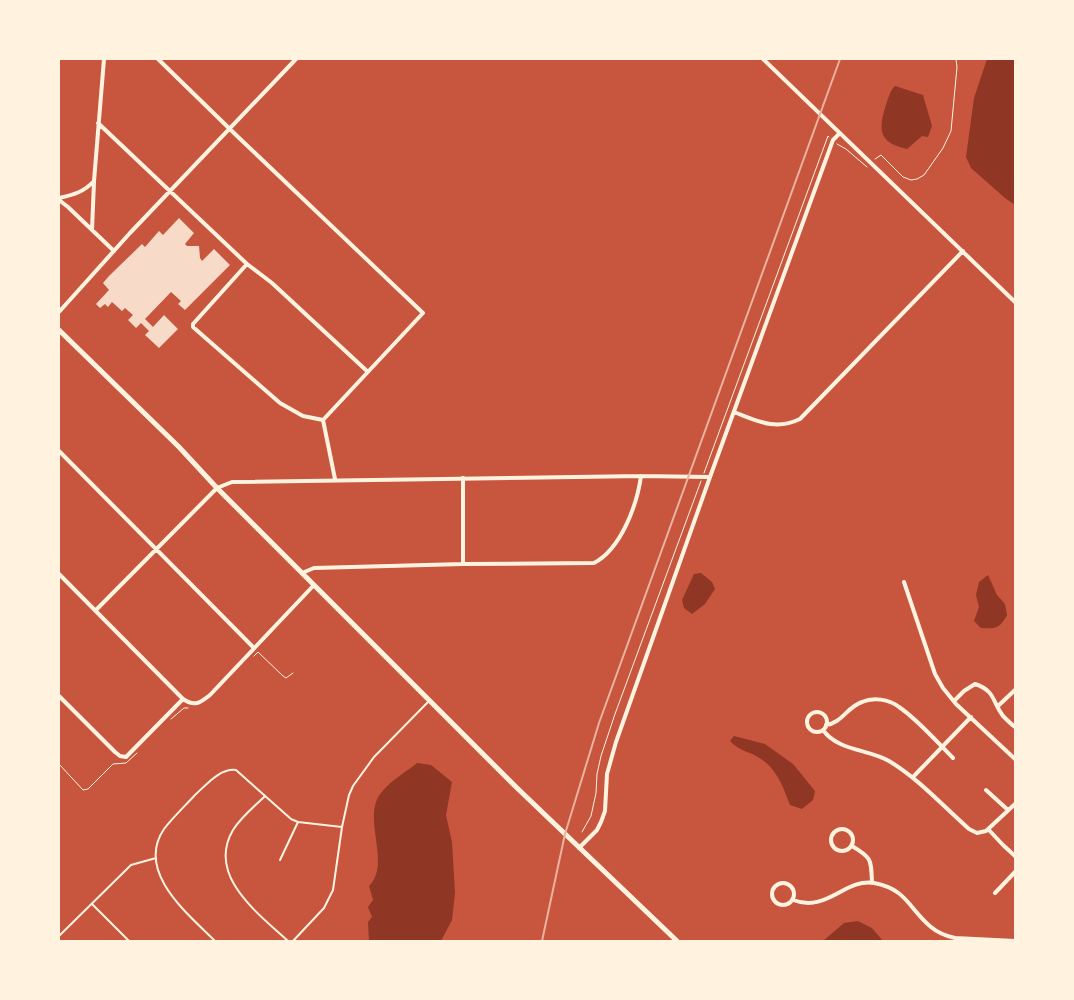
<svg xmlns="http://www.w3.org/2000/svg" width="1074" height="1000" font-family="'Asap Condensed',sans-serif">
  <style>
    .water { fill: #8f3625 }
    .building { fill: #f7dbc8 }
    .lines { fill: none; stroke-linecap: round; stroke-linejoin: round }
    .path { stroke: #fff3e0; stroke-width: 1 }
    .service { stroke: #fff3e0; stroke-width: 2 }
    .minor { stroke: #fff3e0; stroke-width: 4 }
    .secondary { stroke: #fff3e0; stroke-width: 5 }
    .rail { stroke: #e9b49f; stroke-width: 2 }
  </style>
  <rect width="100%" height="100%" fill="#c8553d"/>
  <path class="water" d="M987,59H1015V205L1005,198L971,168L966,157L974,98Z
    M895,86L923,95L932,126L928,137L922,136L907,149C880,143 878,132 885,108C888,100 889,92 895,86Z
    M701,573L712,582L715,589L705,604L692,614L684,608L682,600L694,574Z
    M988,575L997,595L1005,604L1007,615C1000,628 996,629 981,628L974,621L979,607L976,595L979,582Z
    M734,736L765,744L793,764L815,791L813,800L802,809L790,805C784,789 777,769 761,759C750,751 740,752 730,741Z
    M417,763L431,765L452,782L446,815L452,842L455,893L452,920L441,941H369L368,922L372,917L368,907L373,900L369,886C392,863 361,818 381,793C390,781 406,772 417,763Z
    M858,921L872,928L883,941H823L844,923Z"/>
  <path class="building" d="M179,218L194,233L185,244L187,246H199L200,258L202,261L214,249L230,265L185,310L178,304L181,301L171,292L145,319L153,327L164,315L178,329L159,348L145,335L149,331L141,323L136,328L128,320L133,315L125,308L122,311L112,302L108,307L105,304L100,308L96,304L109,290L103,283L109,276L142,244L145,247L159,231L163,235Z"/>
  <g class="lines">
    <path class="path" d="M837,144L846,149L867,167
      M875,159L881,155L903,177L911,180L917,179L924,175L943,148L951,131L957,67L956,59
      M704,473L828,136L829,137
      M254,656L258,652L283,676L286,678L293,673
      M171,719L184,708H188
      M59,764L83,790L88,789L113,764L126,763L137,753
      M582,832L591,816L596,793L597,774L601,756L615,714L701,481"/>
    <path class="service" d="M265,796C254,807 241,817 233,830C206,876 259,914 288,941
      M280,860L298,822
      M92,904L129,941
      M59,936L131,865L156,858
      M215,941C188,914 135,872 164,829C173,817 185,806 195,795C206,785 220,768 236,770L291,819L298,822L342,827
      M293,941L324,908L333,890L342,827L349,795L353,786L374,757L428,702"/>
    <path class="minor" d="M158,59L236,135L423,313L323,420L335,479
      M763,59L1015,302
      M98,123L247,264L272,283L368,372
      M59,198C73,195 84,192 94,181L104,59
      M59,200L68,207L114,251
      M92,230L94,182
      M247,264L193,324V327L280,403L303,416L323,420
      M59,312L130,233L296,59
      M734,412C758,421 775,431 800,419L963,251
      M59,451L253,647
      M463,478V564
      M302,573L314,568L463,564L594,563C621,549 637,505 641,476
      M59,574L183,699C195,707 200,703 210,695L314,585
      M904,582L935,674L943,688L956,704L1015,759
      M96,610L217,488L232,482L641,476L710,477
      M59,696L115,752L120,756L126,757L183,699
      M954,701L964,691L975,684C996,691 992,702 1003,716C1007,720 1011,724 1015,727
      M998,706L1015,690
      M807 722a10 10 0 1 1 20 0a10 10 0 1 1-20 0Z
      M826,725C842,723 847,707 862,702C873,697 889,699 899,707C917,719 937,742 953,758
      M823,730C838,751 868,749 889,761C919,779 943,806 969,829L977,833L986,831L1015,804
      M913,777L971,717
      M986,790L1008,810
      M831 840a11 11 0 1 1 22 0a11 11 0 1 1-22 0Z
      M988,829L1003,845L1015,856
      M852,846C872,858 871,859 872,883
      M579,848L597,830L601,822L605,811L607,774L616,742L710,477L833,140L840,133
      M772 894a11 11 0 1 1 22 0a11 11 0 1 1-22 0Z
      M995,893L1015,872
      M793,900C827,913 845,878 874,883C907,889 909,909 931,927C938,933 946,936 955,938L1015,941"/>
    <path class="secondary" d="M59,330L179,447L217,488L516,787L677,941"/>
    <path class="rail" d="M542,941L565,834L599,723L840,59"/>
  </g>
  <rect width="1074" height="1000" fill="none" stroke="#fff3e0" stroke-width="120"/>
</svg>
